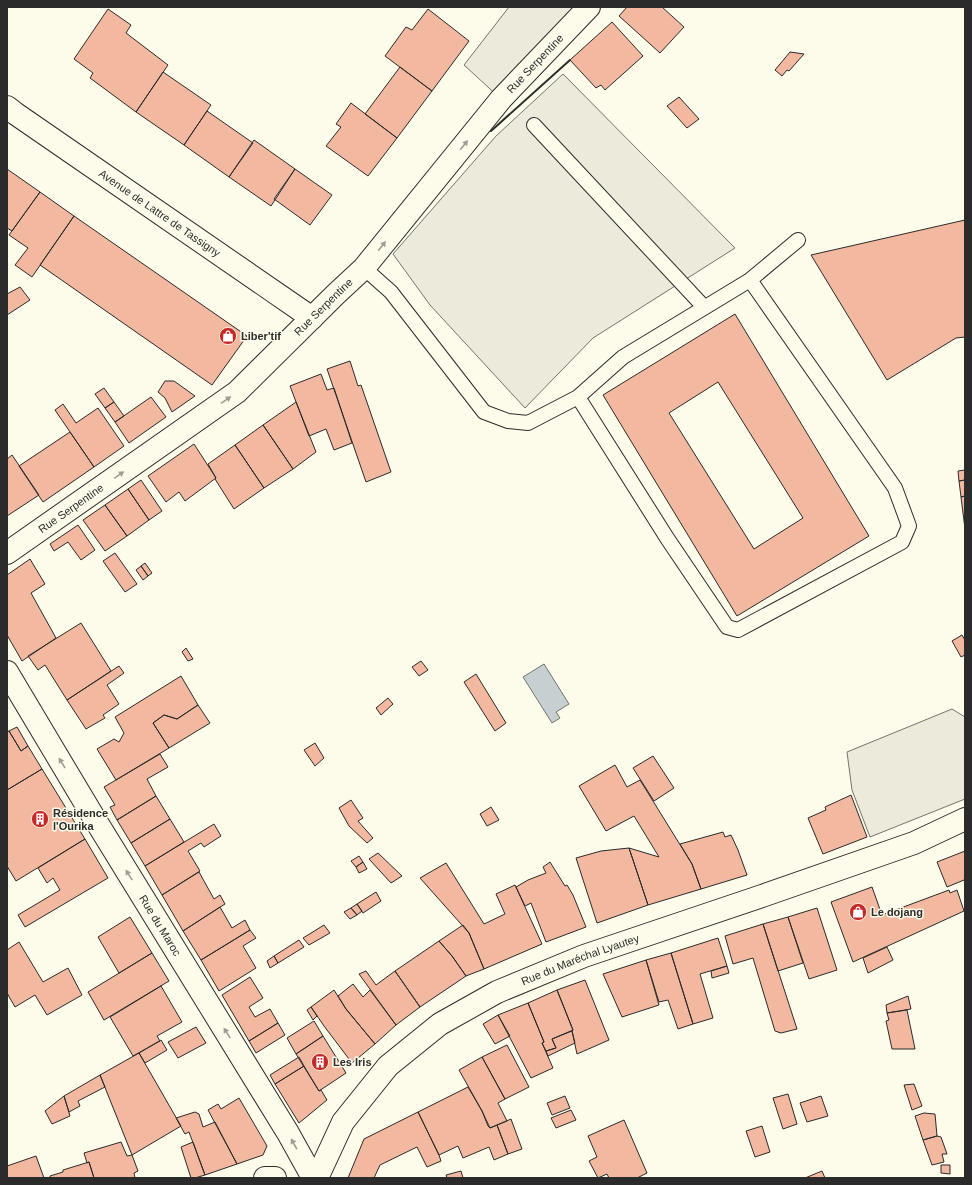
<svg xmlns="http://www.w3.org/2000/svg" width="972" height="1185" font-family="Helvetica,sans-serif">
  <style>
    .parking { fill: #eceadb; stroke: #74746e }
    .water { fill: #c7d0d0; stroke: #74746e }
    .building { fill: #f2b8a0; stroke: #2b2b2b; fill-rule: evenodd }
    .lines { fill: none; stroke-linecap: round; stroke-linejoin: round }
    .lane-casing { stroke: #2b2b2b; stroke-width: 16 }
    .street-casing { stroke: #2b2b2b; stroke-width: 24 }
    .secondary-casing { stroke: #2b2b2b; stroke-width: 24 }
    .lane { stroke: #fdfbea; stroke-width: 14 }
    .street { stroke: #fdfbea; stroke-width: 22 }
    .secondary { stroke: #fdfbea; stroke-width: 22 }
    .wall { stroke: #2b2b2b; stroke-width: 2 }
    .oneway { fill: #9e9d94 }
    .labels { text-anchor: middle; dominant-baseline: central; stroke-width: 3; stroke-linejoin: round; paint-order: stroke }
    .street-label { font-size: 11px; fill: #2b2b2b; stroke: #fdfbea }
    .poi-label { font-size: 11px; font-weight: bold; fill: #2b2b2b; stroke: #fdfbea; text-anchor: start }
  </style>
  <rect width="100%" height="100%" fill="#fdfbea"/>
  <path class="parking" d="M509,7H589L501,99L464,65Z
    M563,74L735,248L593,338L525,408L430,305L393,254L496,136Z
    M952,709L965,717V799L870,837L852,790L847,752Z"/>
  <path class="water" d="M544,664L569,704L556,712L560,718L552,723L523,677Z"/>
  <path class="building" d="M627,7H662L684,27L660,53L619,16Z
    M108,9L131,25L126,33L168,65L136,112L90,78L93,73L74,59Z
    M428,9L469,41L432,91L385,56L406,27L412,30Z
    M612,22L643,56L605,90L601,85L596,88L570,60Z
    M790,52L804,54L789,71L787,70L782,76L775,70Z
    M400,67L432,91L397,138L365,114Z
    M163,72L211,105L184,145L136,112Z
    M679,97L699,119L687,128L667,106Z
    M351,103L397,138L368,176L326,146L341,127L336,124Z
    M207,111L253,143L229,177L184,145Z
    M254,140L295,169L271,206L229,177Z
    M7,169L40,192L12,231L7,228Z
    M295,169L332,195L310,225L274,199Z
    M40,192L74,216L32,277L15,265L28,248L9,235Z
    M74,216L247,336L212,385L40,265Z
    M965,220V337L956,338L887,380L811,255Z
    M20,287L30,300L7,315V294Z
    M735,314L869,536L737,616L603,395ZM718,382L803,518L754,549L669,413Z
    M350,361L358,386L361,385L391,472L366,482L327,369Z
    M321,374L327,390L334,388L352,443L334,450L326,429L309,436L290,386Z
    M165,381H174L195,396L172,412L165,398L158,392Z
    M104,388L114,402L105,408L95,394Z
    M151,397L166,417L129,443L115,422Z
    M114,402L124,416L115,422L105,408Z
    M296,402L316,452L293,469L263,425Z
    M63,404L76,423L98,408L124,446L94,467L55,410Z
    M263,425L293,469L264,488L235,445Z
    M70,432L94,467L43,502L19,466Z
    M194,444L216,478L185,501L179,492L166,502L148,476Z
    M235,445L264,488L234,509L215,479L216,478L208,464Z
    M12,455L39,495L7,516V459Z
    M965,470V480L959,481L958,471Z
    M141,480L162,511L149,520L128,489Z
    M965,480V496L961,497L959,481Z
    M128,489L149,520L127,536L105,505Z
    M965,496V529L961,497Z
    M105,505L127,536L105,551L83,520Z
    M78,525L95,550L81,560L68,542L54,551L50,544Z
    M115,553L137,584L125,592L103,561Z
    M30,559L45,584L31,593L56,638L22,661L7,635V575Z
    M145,563L152,573L148,576L141,566Z
    M141,566L148,576L143,580L136,570Z
    M81,623L111,671L67,700L45,665L38,670L28,656Z
    M962,635L965,640V655L961,657L952,641Z
    M186,648L193,659L188,661L182,652Z
    M421,661L428,670L419,676L412,667Z
    M119,666L124,673L107,685L119,704L103,715L105,718L86,729L67,700Z
    M476,674L506,723L495,731L464,682Z
    M181,676L198,705L177,719L164,715L153,723L169,748L116,780L97,749L114,739L119,742L124,733L115,717Z
    M388,698L393,704L381,715L376,708Z
    M198,705L210,723L169,748L153,723L164,715L177,719Z
    M17,727L28,746L21,751L9,731Z
    M9,731L21,751L28,746L42,769L7,790V732Z
    M315,743L324,758L315,766L304,750Z
    M160,754L168,767L147,779L156,796L117,820L110,807L115,805L104,787Z
    M653,756L674,788L654,801L633,768Z
    M615,765L627,787L640,780L692,864L701,889L648,905L629,848L659,857L634,816L606,831L579,786Z
    M42,769L85,839L16,881L7,866V863L8,862L7,860V790Z
    M851,795L867,837L823,854L808,818L826,810L825,807Z
    M156,796L170,819L131,843L117,820Z
    M351,800L363,818L358,821L373,838L367,843L349,826L339,808Z
    M491,807L499,820L487,826L480,814Z
    M170,819L184,842L145,866L131,843Z
    M214,824L221,836L204,847L201,843L188,851L200,871L162,895L145,866Z
    M723,832L725,837L731,835L738,850L747,875L701,889L692,864L680,844Z
    M85,839L108,878L25,927L18,915L60,890L53,878L47,883L38,868Z
    M629,848L648,905L597,923L576,858L601,851Z
    M965,851V882L964,880L947,887L937,862Z
    M378,853L402,876L391,883L369,859Z
    M359,856L363,862L356,867L351,861Z
    M363,862L367,869L359,873L356,867Z
    M550,862L565,886L567,885L573,895L586,927L546,942L531,903L525,906L516,887L528,880L546,873L543,867Z
    M446,863L484,924L505,914L496,894L515,885L542,944L484,969L469,933L420,878Z
    M199,872L214,899L220,895L225,904L183,931L162,895Z
    M872,887L882,915L949,890L950,893L957,890L964,911L853,962L831,902Z
    M376,892L381,901L363,913L357,904Z
    M357,904L362,911L357,915L351,908Z
    M220,907L232,928L245,920L250,930L201,960L183,931Z
    M351,908L357,915L350,919L344,912Z
    M817,908L837,970L809,979L788,917Z
    M130,917L152,953L119,973L98,937Z
    M788,917L803,963L778,971L763,924Z
    M763,924L797,1029L781,1033L775,1031L753,958L733,964L725,936Z
    M324,925L330,933L309,945L303,938Z
    M463,925L469,933L484,969L466,976L452,956L439,941Z
    M250,930L256,938L243,946L256,968L219,991L201,960Z
    M718,938L727,966L700,974L713,1018L693,1024L671,953Z
    M299,940L304,947L278,963L274,956Z
    M439,941L452,956L466,976L420,1007L395,971Z
    M19,942L43,982L68,968L82,995L47,1015L35,995L15,1007L7,993V950Z
    M887,947L893,960L868,973L863,958Z
    M152,953L169,981L104,1020L88,992Z
    M671,953L693,1024L678,1029L668,1000L659,1002L646,960Z
    M274,956L278,963L270,968L267,961Z
    M646,960L659,1005L622,1017L603,974Z
    M727,966L729,973L712,978L711,971Z
    M366,971L376,985L395,971L420,1007L396,1025L359,974Z
    M250,977L263,998L249,1007L255,1017L270,1009L278,1023L249,1041L222,995Z
    M585,980L609,1040L577,1054L572,1031L573,1030L557,990Z
    M353,984L363,997L370,990L396,1025L375,1044L346,1009L338,996Z
    M161,986L182,1022L157,1036L160,1041L133,1056L110,1017Z
    M334,990L346,1009L375,1044L352,1063L324,1026L311,1007Z
    M557,990L573,1030L552,1039L556,1048L546,1051L542,1043L544,1042L528,1003Z
    M908,996L911,1009L887,1013L886,1005Z
    M528,1003L544,1042L542,1043L553,1068L531,1078L498,1015Z
    M311,1007L317,1016L313,1020L307,1010Z
    M907,1010L915,1049H892L886,1021L889,1020L887,1013Z
    M498,1015L510,1036L495,1044L483,1024Z
    M314,1021L323,1036L296,1054L287,1038Z
    M278,1023L285,1035L256,1053L249,1041Z
    M196,1027L206,1043L178,1058L168,1042Z
    M572,1031L575,1043L548,1056L546,1051L556,1048L552,1039Z
    M323,1036L346,1073L319,1091L296,1054Z
    M161,1040L167,1050L145,1063L139,1053Z
    M507,1045L529,1087L505,1099L482,1057Z
    M139,1053L181,1126L132,1155L100,1075Z
    M299,1057L304,1066L275,1084L270,1075Z
    M482,1057L505,1099L498,1103L507,1121L490,1128L482,1111L459,1070Z
    M304,1066L319,1091L321,1090L327,1100L299,1123L275,1084Z
    M100,1075L105,1087L78,1101L80,1106L69,1112L64,1096Z
    M914,1084L922,1106L912,1110L904,1085Z
    M468,1087L482,1111L488,1126L490,1128L497,1125L508,1154L494,1160L489,1147L463,1158L458,1146L439,1155L418,1112Z
    M788,1094L797,1124L783,1129L773,1098Z
    M64,1096L70,1116L52,1124L45,1111Z
    M565,1096L570,1108L552,1115L547,1103Z
    M821,1096L828,1116L807,1122L800,1103Z
    M239,1098L267,1146L263,1155L237,1164L208,1110L218,1104L221,1109Z
    M571,1110L576,1120L556,1128L551,1118Z
    M195,1112L199,1114L203,1127L215,1122L237,1164L205,1175L189,1132L185,1134L176,1118Z
    M418,1112L439,1155L441,1161L427,1167L417,1147L380,1165L374,1178H348L364,1139Z
    M924,1113L935,1114L937,1136L923,1140L915,1116Z
    M511,1119L522,1149L508,1154L497,1125Z
    M624,1120L647,1173L637,1178H609L607,1174L598,1178L589,1161L597,1157L588,1136Z
    M762,1126L770,1152L755,1157L746,1131Z
    M937,1136L941,1137L947,1154H942L944,1162L932,1165L923,1140Z
    M121,1142L127,1156L132,1155L138,1171L134,1173L135,1178H94L89,1162L87,1163L84,1153Z
    M193,1142L205,1175L195,1178H191L181,1147Z
    M36,1156L44,1178H7V1166Z
    M89,1162L94,1178H50V1176L63,1172V1170Z
    M941,1165H950V1174L941,1173Z
    M461,1171L463,1178H447L446,1175Z
    M822,1171L825,1178H805Z"/>
  <g class="lines">
    <defs>
      <path id="lane" d="M534,125L704,307
        M364,268L391,292L484,412L508,421L528,423L578,397L623,357L750,280L798,240
        M578,397L667,538L727,627L738,630L902,542L909,526L895,488L750,280"/>
      <g id="street">
        <path id="s1" d="M7,107L16,114L312,318"/>
        <path id="s2" d="M7,553L237,392L336,294L364,268L501,99L589,7"/>
        <path id="s3" d="M7,672L96,821L288,1133L313,1178"/>
        <path d="M265,1178H275"/>
      </g>
      <g id="secondary">
        <path id="s4" d="M317,1178L343,1122L388,1066L440,1024L497,992L584,956L762,896L914,843L965,819"/>
      </g>
    </defs>
    <use href="#lane" class="lane-casing"/>
    <use href="#street" class="street-casing"/>
    <use href="#secondary" class="secondary-casing"/>
    <use href="#lane" class="lane"/>
    <use href="#street" class="street"/>
    <use href="#secondary" class="secondary"/>
    <path class="wall" d="M491,131L570,60"/>
  </g>
  <defs><path id="oneway-solid" d="M-6-.8H1V-3.2L6.5 0L1 3.2V.8H-6Z"/></defs>
  <g class="oneway">
    <use href="#oneway-solid" transform="translate(464 145) rotate(-51)"/>
    <use href="#oneway-solid" transform="translate(382 246) rotate(-51)"/>
    <use href="#oneway-solid" transform="translate(226 400) rotate(-35)"/>
    <use href="#oneway-solid" transform="translate(119 475) rotate(-35)"/>
    <use href="#oneway-solid" transform="translate(62 763) rotate(-121)"/>
    <use href="#oneway-solid" transform="translate(129 875) rotate(-122)"/>
    <use href="#oneway-solid" transform="translate(227 1033) rotate(-122)"/>
    <use href="#oneway-solid" transform="translate(294 1144) rotate(-119)"/>
  </g>
  <defs>
    <symbol id="shop-disc" viewBox="-11 -11 22 22"><circle r="9.5" fill="#c62828" stroke="#fdfbea"/><path d="M-5-2.5h2.3a2.7 3.5 0 0 1 5.4 0H5L5.5 6h-11ZM-1.5-2.5h3a1.5 2.3 0 0 0-3 0Z" fill="#fff"/></symbol>
    <symbol id="building-disc" viewBox="-11 -11 22 22"><circle r="9.5" fill="#c62828" stroke="#fdfbea"/><path d="M-4-6H4V6H1V3H-1V6H-4ZM-2.5-4.3h1.7v1.8h-1.7ZM.8-4.3h1.7v1.8H.8ZM-2.5-1h1.7V.8h-1.7ZM.8-1h1.7V.8H.8Z" fill="#fff"/></symbol>
  </defs>
  <g fill-rule="evenodd">
    <use href="#shop-disc" x="218" y="326" width="20" height="20"/>
    <use href="#building-disc" x="30" y="809" width="20" height="20"/>
    <use href="#shop-disc" x="848" y="902" width="20" height="20"/>
    <use href="#building-disc" x="310" y="1052" width="20" height="20"/>
  </g>
  <g class="labels">
    <g class="street-label">
      <text stroke="none"><textPath href="#s2" startOffset="725">Rue Serpentine</textPath></text>
      <text stroke="none"><textPath href="#s1" startOffset="186">Avenue de Lattre de Tassigny</textPath></text>
      <text stroke="none"><textPath href="#s2" startOffset="402">Rue Serpentine</textPath></text>
      <text stroke="none"><textPath href="#s2" startOffset="78">Rue Serpentine</textPath></text>
      <text stroke="none"><textPath href="#s3" startOffset="296">Rue du Maroc</textPath></text>
      <text stroke="none"><textPath href="#s4" startOffset="355">Rue du Maréchal Lyautey</textPath></text>
    </g>
    <g class="poi-label">
      <text x="241" y="336">Liber'tif</text>
      <text x="53" y="813">Résidence<tspan x="53" dy="13">l'Ourika</tspan></text>
      <text x="871" y="912">Le dojang</text>
      <text x="333" y="1062">Les Iris</text>
    </g>
  </g>
  <rect width="972" height="1185" fill="none" stroke="#2b2b2b" stroke-width="16"/>
</svg>
